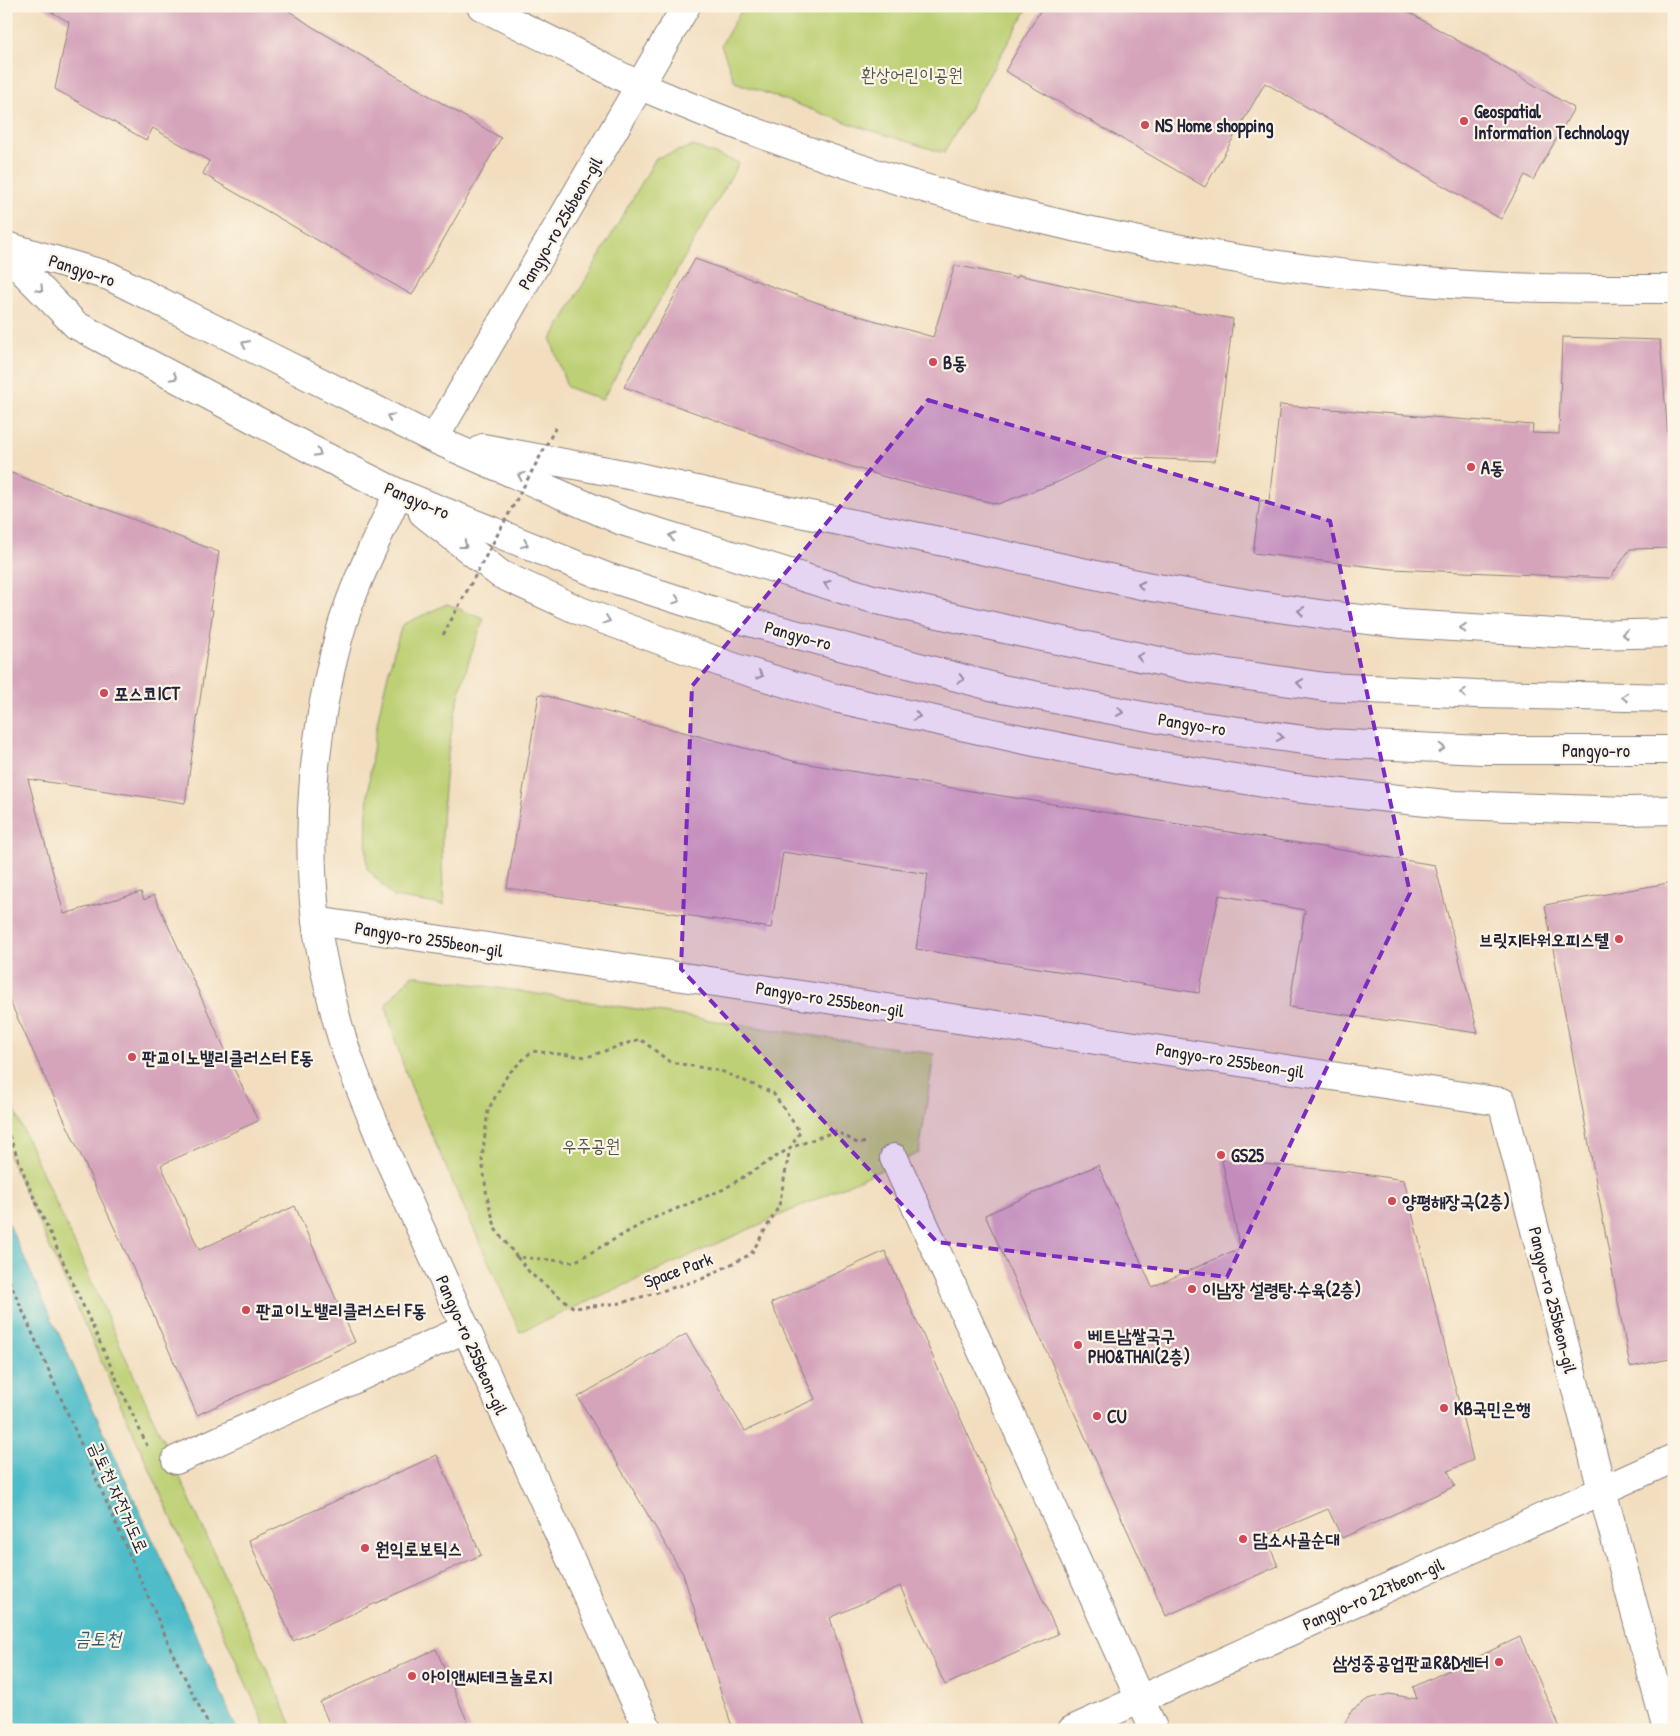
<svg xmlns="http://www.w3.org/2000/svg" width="1680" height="1736" font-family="'Patrick Hand','Poor Story',sans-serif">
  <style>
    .green { fill: #bdd074; stroke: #707958 }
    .water { fill: #4fbdc9; stroke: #387082 }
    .building { fill: #d5a4bb }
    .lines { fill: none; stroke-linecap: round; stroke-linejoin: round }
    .street-casing { stroke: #8a807d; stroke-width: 30 }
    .secondary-casing { stroke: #8a807d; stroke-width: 30 }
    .path { stroke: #8a807d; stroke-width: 3; stroke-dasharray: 4 4; stroke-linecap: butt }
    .street { stroke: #fff; stroke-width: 28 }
    .secondary { stroke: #fff; stroke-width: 28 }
    .path-bridge { stroke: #8a807d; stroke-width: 3; stroke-dasharray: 4 4; stroke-linecap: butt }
    .oneway { stroke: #9c9ca7 }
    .marked { fill: #7b2cbf; fill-opacity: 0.2; stroke: #7b2cbf; stroke-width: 4; stroke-dasharray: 10 6; stroke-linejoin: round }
    .poi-dot { fill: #d1495b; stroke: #fcf5e5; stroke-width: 2 }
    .labels { text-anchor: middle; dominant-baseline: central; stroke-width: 4.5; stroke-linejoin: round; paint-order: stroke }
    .park-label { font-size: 18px; fill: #50564c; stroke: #fcf5e5 }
    .poi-label { font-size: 18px; font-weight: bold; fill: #22223b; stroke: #fcf5e5; text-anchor: start }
    .street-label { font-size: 18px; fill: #22223b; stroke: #fcf5e5 }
    .water-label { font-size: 19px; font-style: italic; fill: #32586d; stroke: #fcf5e5 }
  </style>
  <rect width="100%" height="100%" fill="#fcf5e5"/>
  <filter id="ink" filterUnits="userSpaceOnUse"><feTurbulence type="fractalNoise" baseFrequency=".02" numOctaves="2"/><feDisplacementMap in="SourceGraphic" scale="10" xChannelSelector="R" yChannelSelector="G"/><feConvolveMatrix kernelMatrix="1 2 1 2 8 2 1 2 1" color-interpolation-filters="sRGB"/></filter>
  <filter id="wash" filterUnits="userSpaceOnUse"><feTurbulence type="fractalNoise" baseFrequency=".0096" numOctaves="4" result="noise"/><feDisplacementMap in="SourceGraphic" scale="20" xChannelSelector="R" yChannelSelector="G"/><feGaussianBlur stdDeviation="1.12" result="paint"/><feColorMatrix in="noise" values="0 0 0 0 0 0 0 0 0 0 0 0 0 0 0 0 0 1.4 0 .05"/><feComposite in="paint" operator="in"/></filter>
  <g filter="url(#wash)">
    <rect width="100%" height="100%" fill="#f2debf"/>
    <path class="green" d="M744,6H1029L944,153L857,126L735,82L721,45Z
      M693,146L739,163L602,400L567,387L551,340L656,158Z
      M447,604L484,619C446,713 437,804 444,905L393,897L367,868C363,785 377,704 402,625Z
      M412,975L934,1054L919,1153L520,1332L423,1116C408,1080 394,1043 386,1004Z
      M6,1088L23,1130L294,1730H267L11,1161L6,1149Z"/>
    <path class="water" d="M6,1218L197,1637L237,1730H20L6,1699Z"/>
    <g id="blocks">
      <path class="building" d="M41,6H282L311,26L501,138L412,295L203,174L209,161L153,128L146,140L55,89L69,22Z
        M1043,6H1398L1574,108L1533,180L1525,175L1501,219L1265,83L1205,187L1005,71Z
        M695,259L838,310L933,337L955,265L1017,278L1018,275L1137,301L1233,319L1215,461L1108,457L1058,482L998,504L898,481L798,450L624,387Z
        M1562,337L1660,340L1674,509V548L1630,549L1610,578L1391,569L1253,553L1260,500L1269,501L1280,405L1533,425L1532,433L1559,434Z
        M6,471L219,552L210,609L213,610L185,803L28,779L64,914L141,892L144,900L154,895L258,1121L161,1165L199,1250L295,1206L355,1342L197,1415L137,1277L6,993Z
        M539,694L797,762L940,786L1435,865L1478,1033L1289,1007L1305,910L1219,895L1199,993L916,949L928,874L783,852L771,928L507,888Z
        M1674,882V1358L1630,1367L1545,905Z
        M1222,1160L1350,1172L1404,1180L1473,1460L1448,1471L1455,1486L1342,1538L1328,1509L1265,1536L1278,1566L1166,1616L985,1215L1098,1165L1152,1287L1240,1248Z
        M885,1251L1058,1634L945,1685L900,1586L830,1618L865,1728L859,1730H733L683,1574L578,1397L686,1334L745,1431L815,1399L771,1303Z
        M437,1455L481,1555L293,1641L249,1540Z
        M1520,1637L1561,1730H1341L1352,1710L1368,1699L1389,1694L1417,1699L1413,1687Z
        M436,1649L471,1730H332L320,1702Z"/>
    </g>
  </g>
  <g filter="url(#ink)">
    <use href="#blocks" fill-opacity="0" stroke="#8a807d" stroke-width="1"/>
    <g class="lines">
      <defs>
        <path id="street" d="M481,6C512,22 544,37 576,53C598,64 620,77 643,87C890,193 1157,259 1425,282C1508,289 1591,289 1674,289
          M316,921L1502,1102L1602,1490L1667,1730
          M894,1158L1154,1730
          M176,1460L465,1329"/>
        <path id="secondary" d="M6,246L109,276L434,439L622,521L873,599L1014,631L1193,668L1325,687L1477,694L1674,698
          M6,254L76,325L314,451L398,493L604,576L742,620L1002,689L1180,723L1326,743L1483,750H1674
          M434,439L686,6
          M483,448L634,476L785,510L944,542L1146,586L1245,603L1326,615L1403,624L1589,635L1674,633
          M398,493C377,540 352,587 339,636C314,726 305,828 316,921C320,952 328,983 335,1013C347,1062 369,1109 387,1155L648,1730
          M423,513L500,574L580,611L736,668L835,698L1025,740L1119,759L1295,788L1455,805L1628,811L1674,810
          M1072,1730L1674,1458"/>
      </defs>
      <use href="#street" class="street-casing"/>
      <use href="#secondary" class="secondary-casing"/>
      <path class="path" d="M6,1128L30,1189L148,1448
        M517,1257L531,1274L574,1308L621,1303L702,1279L751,1254L779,1206L790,1148L724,1189L647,1221L574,1262L517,1257L496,1230L487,1197L482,1159L488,1110L508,1074L532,1051L587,1057L640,1039L670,1062L721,1071L773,1093L800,1132L790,1148L836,1131L859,1144L869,1141
        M6,1273L174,1656L211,1730"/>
      <use href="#street" class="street"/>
      <use href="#secondary" class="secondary"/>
      <path class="path-bridge" d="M443,635L556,427"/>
    </g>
    <defs><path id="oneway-chevron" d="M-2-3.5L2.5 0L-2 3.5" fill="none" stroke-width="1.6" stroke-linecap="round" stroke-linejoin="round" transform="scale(1.25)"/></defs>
    <g class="oneway">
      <use href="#oneway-chevron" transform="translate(40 289) rotate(46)"/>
      <use href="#oneway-chevron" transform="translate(245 344) rotate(-153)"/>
      <use href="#oneway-chevron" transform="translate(174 377) rotate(28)"/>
      <use href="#oneway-chevron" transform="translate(390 417) rotate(-153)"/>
      <use href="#oneway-chevron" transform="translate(318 453) rotate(27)"/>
      <use href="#oneway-chevron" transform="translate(521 476) rotate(-156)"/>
      <use href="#oneway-chevron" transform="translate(672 536) rotate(-163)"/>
      <use href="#oneway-chevron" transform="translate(525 544) rotate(22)"/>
      <use href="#oneway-chevron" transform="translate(464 545) rotate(38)"/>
      <use href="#oneway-chevron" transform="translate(827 584) rotate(-162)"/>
      <use href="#oneway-chevron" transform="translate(1141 585) rotate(-168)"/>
      <use href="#oneway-chevron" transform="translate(677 600) rotate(18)"/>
      <use href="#oneway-chevron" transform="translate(1301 611) rotate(-171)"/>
      <use href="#oneway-chevron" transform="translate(607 620) rotate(19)"/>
      <use href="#oneway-chevron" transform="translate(1463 628) rotate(-176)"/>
      <use href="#oneway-chevron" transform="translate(1625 634) rotate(179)"/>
      <use href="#oneway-chevron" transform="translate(1140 657) rotate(-169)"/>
      <use href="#oneway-chevron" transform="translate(760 675) rotate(17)"/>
      <use href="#oneway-chevron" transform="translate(961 679) rotate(15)"/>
      <use href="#oneway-chevron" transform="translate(1300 683) rotate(-172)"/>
      <use href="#oneway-chevron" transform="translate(1463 693) rotate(-177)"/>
      <use href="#oneway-chevron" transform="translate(1625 697) rotate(-179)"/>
      <use href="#oneway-chevron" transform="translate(1120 712) rotate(11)"/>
      <use href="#oneway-chevron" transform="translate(917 716) rotate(13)"/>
      <use href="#oneway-chevron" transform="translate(1280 737) rotate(8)"/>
      <use href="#oneway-chevron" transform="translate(1442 748) rotate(2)"/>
    </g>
  </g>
  <path class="marked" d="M928,400L1330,521L1410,893L1227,1277L937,1242L681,969L692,686Z"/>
  <g class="poi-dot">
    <circle cx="1464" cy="121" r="5"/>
    <circle cx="1145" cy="125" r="5"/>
    <circle cx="933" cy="362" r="5"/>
    <circle cx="1471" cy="467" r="5"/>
    <circle cx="104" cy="693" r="5"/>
    <circle cx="1619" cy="939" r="5"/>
    <circle cx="132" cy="1057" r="5"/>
    <circle cx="1221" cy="1155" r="5"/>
    <circle cx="1392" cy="1201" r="5"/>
    <circle cx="1192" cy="1289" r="5"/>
    <circle cx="246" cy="1310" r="5"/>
    <circle cx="1078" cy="1345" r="5"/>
    <circle cx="1444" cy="1408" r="5"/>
    <circle cx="1097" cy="1416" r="5"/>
    <circle cx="1243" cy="1539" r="5"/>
    <circle cx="365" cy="1548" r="5"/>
    <circle cx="1499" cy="1662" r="5"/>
    <circle cx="412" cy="1676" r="5"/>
  </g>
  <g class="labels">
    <g class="park-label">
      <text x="912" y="74">환상어린이공원</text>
      <text x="591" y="1145">우주공원</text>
    </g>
    <g class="poi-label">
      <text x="1474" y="111">Geospatial<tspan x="1474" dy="21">Information Technology</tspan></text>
      <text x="1155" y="125">NS Home shopping</text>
      <text x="943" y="362">B동</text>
      <text x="1481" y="467">A동</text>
      <text x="114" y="693">포스코ICT</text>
      <text x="1609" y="939" text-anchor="end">브릿지타워오피스텔</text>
      <text x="142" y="1057">판교이노밸리클러스터 E동</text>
      <text x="1231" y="1155">GS25</text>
      <text x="1402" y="1201">양평해장국(2층)</text>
      <text x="1202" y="1289">이남장 설령탕·수육(2층)</text>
      <text x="256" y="1310">판교이노밸리클러스터 F동</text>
      <text x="1088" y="1335">베트남쌀국구<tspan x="1088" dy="21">PHO&amp;THAI(2층)</tspan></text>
      <text x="1454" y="1408">KB국민은행</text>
      <text x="1107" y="1416">CU</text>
      <text x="1253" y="1539">담소사골순대</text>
      <text x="375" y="1548">원익로보틱스</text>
      <text x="1489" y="1662" text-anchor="end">삼성중공업판교R&amp;D센터</text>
      <text x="422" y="1676">아이앤씨테크놀로지</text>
    </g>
    <g class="street-label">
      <text transform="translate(560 223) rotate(-60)">Pangyo-ro 256beon-gil</text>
      <text transform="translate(82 270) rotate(18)">Pangyo-ro</text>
      <text transform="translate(417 500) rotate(23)">Pangyo-ro</text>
      <text transform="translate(798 635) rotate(15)">Pangyo-ro</text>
      <text transform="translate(1192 724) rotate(9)">Pangyo-ro</text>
      <text x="1596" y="750">Pangyo-ro</text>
      <text transform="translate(429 939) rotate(9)">Pangyo-ro 255beon-gil</text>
      <text transform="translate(830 999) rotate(9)">Pangyo-ro 255beon-gil</text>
      <text transform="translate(1230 1060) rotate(9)">Pangyo-ro 255beon-gil</text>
      <text transform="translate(678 1270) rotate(-20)">Space Park</text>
      <text transform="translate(1553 1300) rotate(76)">Pangyo-ro 255beon-gil</text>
      <text transform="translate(472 1345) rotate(66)">Pangyo-ro 255beon-gil</text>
      <text transform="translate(119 1497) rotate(66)">금토천 자전거도로</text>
      <text transform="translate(1373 1594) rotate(-24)">Pangyo-ro 227beon-gil</text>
    </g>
    <g class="water-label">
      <text x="98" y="1638">금토천</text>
    </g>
  </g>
  <rect width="1680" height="1736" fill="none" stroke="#fcf5e5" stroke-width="25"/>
</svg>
